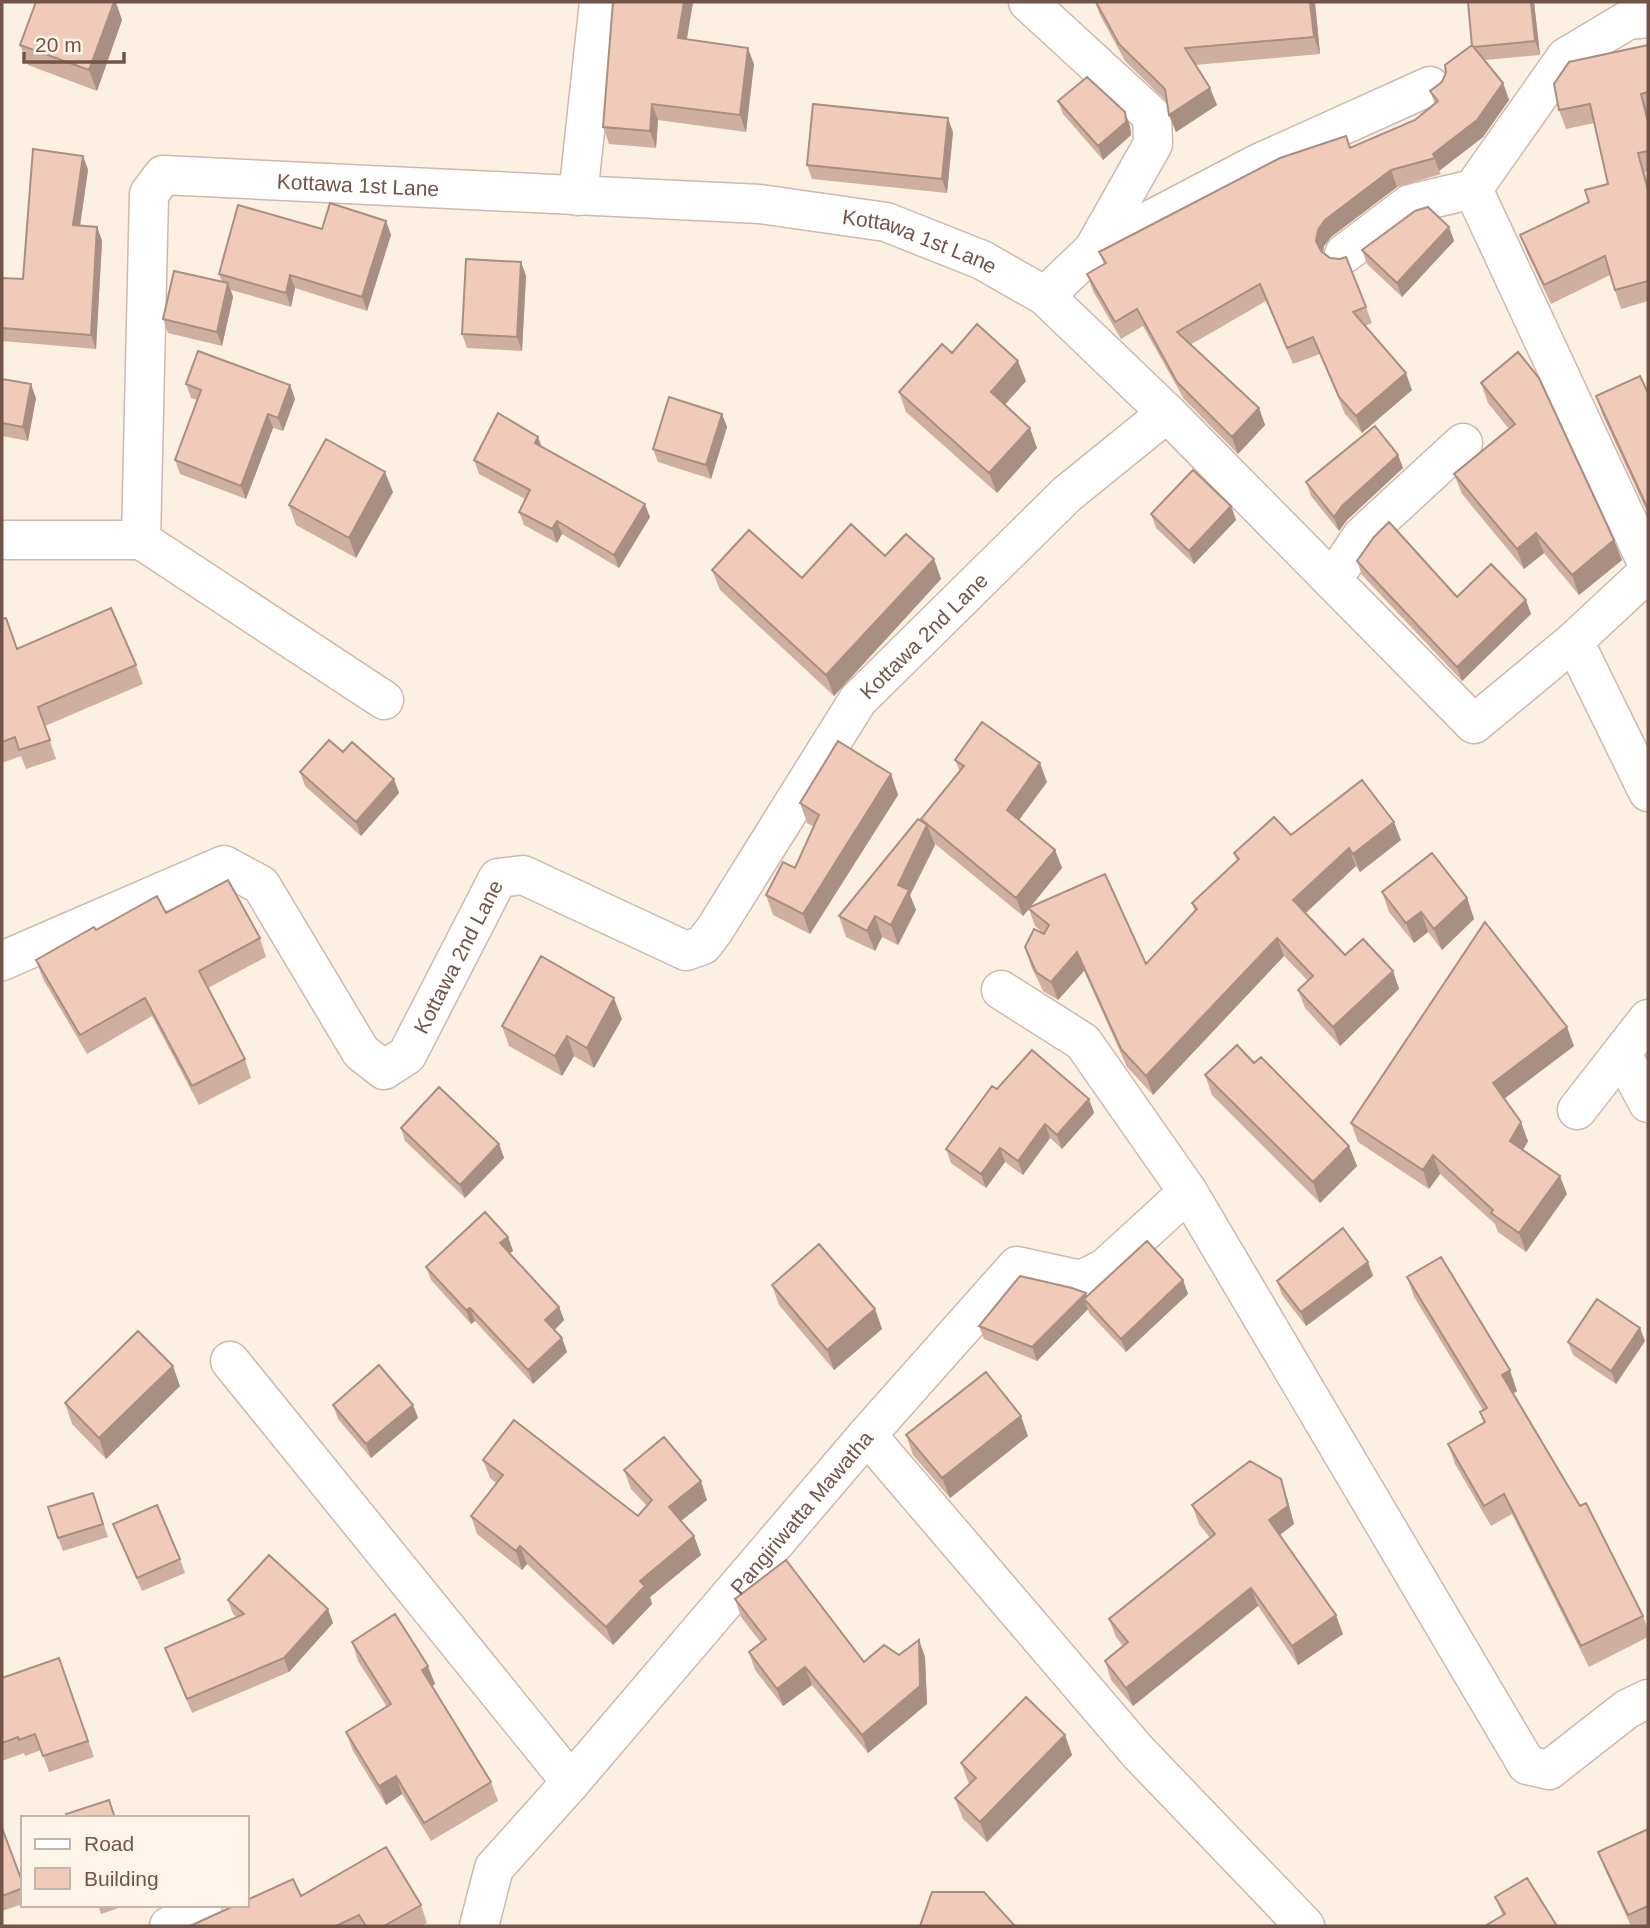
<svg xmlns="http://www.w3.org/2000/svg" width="1650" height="1928" font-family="Helvetica,sans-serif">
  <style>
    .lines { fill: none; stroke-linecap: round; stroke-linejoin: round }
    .minor-casing { stroke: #cfb8ac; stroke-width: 41 }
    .minor { stroke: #fff; stroke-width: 38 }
    .wall { fill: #cfafa0 }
    .shaded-wall { fill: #a98e82 }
    .building { fill: #f1cbba; stroke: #a98e82; stroke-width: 2 }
    .labels { text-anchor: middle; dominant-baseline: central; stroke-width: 7; stroke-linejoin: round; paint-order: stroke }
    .street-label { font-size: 21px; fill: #735449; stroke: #fff4e8 }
  </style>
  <rect width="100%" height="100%" fill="#fcf0e2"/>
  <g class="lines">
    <defs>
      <g id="minor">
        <path d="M1028,2L1152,116L1153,144L1093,250"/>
        <path d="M1473,189L1648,565"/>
        <path d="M578,196L599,2"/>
        <path d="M1344,254L1410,204L1473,189L1566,57L1628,20L1648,18"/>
        <path d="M1045,296L1093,250L1257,164L1430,86"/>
        <path d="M2,540H141"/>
        <path id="s1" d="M141,540L149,194L163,175L760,204L886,222L982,260L1045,296L1167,413L1474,724L1574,641"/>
        <path d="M141,540L384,700"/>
        <path d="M1648,572L1574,641L1648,792"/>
        <path d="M1333,579L1362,536L1463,443"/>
        <path id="s2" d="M2,961L224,865L261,885L361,1052L384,1070L407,1055L498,878L523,875L686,951L703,945L715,929L858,700L1067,494L1167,413"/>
        <path d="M1001,990L1083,1042L1188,1192L1527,1765L1549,1770L1627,1709L1648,1699"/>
        <path d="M1622,1054L1648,1103"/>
        <path d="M1577,1110L1648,1019"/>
        <path d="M230,1361L571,1782"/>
        <path d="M867,1435L1138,1752L1305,1926"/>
        <path d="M169,1926L203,1912"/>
        <path id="s3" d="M479,1926L494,1868L571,1782L867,1435L1017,1266L1081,1280L1105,1268L1188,1192"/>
      </g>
    </defs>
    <use href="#minor" class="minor-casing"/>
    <use href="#minor" class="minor"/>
  </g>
  <path class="wall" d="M613,2H693L687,39L754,64L746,132L658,120L656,148L609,144L603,127Z
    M1095,2H1315L1320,54L1195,65L1210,88L1217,105L1176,132L1169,115L1167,102L1125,61L1100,15Z
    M1534,2L1540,55L1485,60L1503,83L1509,100L1483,137L1439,171L1441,174L1397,187L1331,237L1324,246L1323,253L1366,307L1372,323L1365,326L1412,390L1362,433L1345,414L1320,354L1293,364L1266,301L1190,345L1259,408L1265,425L1238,454L1184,399L1143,326L1121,339L1093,291L1087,274L1104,264L1099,252L1415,120L1435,104L1430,91L1442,82L1446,72L1445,65Z
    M122,20L97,91L28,65L20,45Z
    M1648,45V171L1645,172L1648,185V301L1621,309L1610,275L1551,304L1527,253L1520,235L1589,202L1608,184L1594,123L1566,129L1559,110Z
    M1058,101L1125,112L1130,126L1131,135L1103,160L1063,114Z
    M953,132L947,193L812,179L807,165Z
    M83,156L88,170L80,226L97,227L102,241L96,349L2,341V278L23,279Z
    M386,221L391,235L367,311L295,288L291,307L231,290L233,297L222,346L168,333L163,319L222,282L219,274Z
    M1449,227L1454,241L1402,297L1367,264L1362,250Z
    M521,262L526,276L522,351L467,348L462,334Z
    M952,353L1026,381L1005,405L1037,448L997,493L906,412L899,392Z
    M2,379L36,398L28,441L2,436Z
    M1481,383L1614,540L1622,560L1579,595L1544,553L1524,569L1462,494L1454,474L1509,429L1488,403Z
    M186,384L290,385L295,399L283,431L273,428L246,499L180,474L175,460L197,400L191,398Z
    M1648,393V514L1603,416L1596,396Z
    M722,414L727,427L711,479L658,462L653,449Z
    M538,437L541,446L650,517L619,568L562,534L557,543L524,525L519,512L525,499L479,474L474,460Z
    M1398,455L1403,468L1347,520L1339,531L1311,496L1306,482Z
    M393,492L356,558L296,525L289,505Z
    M1231,506L1236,520L1194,564L1156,528L1151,514Z
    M885,556L934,559L941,579L834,696L720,590L712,570L802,578Z
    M1357,561L1457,597L1531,614L1462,681L1362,575Z
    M2,619L17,649L136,665L143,684L45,726L56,759L26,769L21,756L2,763Z
    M343,752L394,779L399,793L361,836L305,786L300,772Z
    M955,760L1047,782L1019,820L1055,850L1062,868L1030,907L1146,964L1195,912L1192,903L1237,861L1234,853L1291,835L1401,840L1360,872L1356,866L1306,913L1345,955L1393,971L1399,989L1340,1046L1305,1008L1298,990L1308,981L1284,956L1153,1095L1127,1067L1084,971L1058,1000L1043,991L1031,966L1025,947L1044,934L1035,926L1029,909L1023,916L934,843L935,845L910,895L916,910L898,945L882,937L875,951L846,937L839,916L922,821L921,819L960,772Z
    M891,774L898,795L810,934L773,915L766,895L795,868L814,827L807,823L800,803Z
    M1382,892L1467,898L1474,919L1442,950L1428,932L1414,943L1389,912Z
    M166,913L260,938L266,957L208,988L245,1059L251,1078L199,1105L152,1016L87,1054L43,979L36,960L96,930Z
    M622,1019L594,1068L574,1056L562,1076L509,1046L502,1026Z
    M1574,1046L1505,1098L1528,1141L1523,1150L1567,1194L1526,1252L1498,1232L1495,1224L1440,1174L1429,1189L1358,1142L1351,1123Z
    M1254,1063L1349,1146L1357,1166L1320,1203L1212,1095L1205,1075Z
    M997,1089L1089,1099L1094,1113L1062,1149L1050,1138L1023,1175L1005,1162L986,1188L951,1163L946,1149Z
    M401,1128L499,1144L504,1158L465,1198L405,1141Z
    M508,1237L513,1251L509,1253L559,1307L564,1320L555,1330L562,1338L567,1352L533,1384L475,1321L471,1324L431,1280L426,1267Z
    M1368,1262L1373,1276L1306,1326L1282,1295L1277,1281Z
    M1407,1277L1517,1391L1513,1393L1643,1616L1648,1630V1637L1589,1667L1512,1514L1491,1526L1455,1464L1448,1444L1484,1423L1480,1412L1483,1410L1414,1297Z
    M1183,1280L1188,1294L1126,1352L1089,1313L1088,1309L1037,1361L984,1339L979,1326L1086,1293L1087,1296Z
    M772,1285L875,1309L882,1329L834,1370L779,1305Z
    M1640,1328L1645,1341L1616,1384L1573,1355L1568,1342Z
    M180,1386L106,1459L72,1424L65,1403Z
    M333,1405H413L418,1418L371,1458L338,1419Z
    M906,1435L1028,1436L950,1498L913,1455Z
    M483,1460L638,1516L647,1506L631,1489L624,1470L707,1500L681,1521L694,1536L701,1555L650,1597L652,1604L613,1645L527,1564L522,1570L477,1534L471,1516L496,1483L490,1478Z
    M1287,1498L1294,1524L1280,1535L1343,1634L1298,1665L1258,1606L1133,1706L1111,1680L1105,1661L1123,1646L1116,1637L1109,1619L1210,1538L1199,1524L1192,1505Z
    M98,1507L108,1537L63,1551L58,1538Z
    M113,1524L180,1559L185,1573L142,1591Z
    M735,1599L864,1662L899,1655L919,1640L925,1657L927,1704L868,1753L812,1685L783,1706L755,1670L749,1652L761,1643L741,1617Z
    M228,1600L333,1623L289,1672L192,1713L165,1648L237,1617L233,1614Z
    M352,1642L435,1684L432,1686L491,1782L498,1801L431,1841L402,1794L386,1805L353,1751L346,1732L387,1707L358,1661Z
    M59,1658L94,1757L49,1772L41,1750L25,1756L24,1753L2,1761V1678Z
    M1065,1735L1072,1755L987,1842L963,1819L955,1798L969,1784L961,1763Z
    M2,1828L23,1884V1904L2,1911Z
    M1648,1829V1926H1631L1606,1872L1598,1852Z
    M301,1896L421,1905L427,1923L421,1926H190Z
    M1495,1897L1557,1926L1503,1916Z
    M98,1905H127L101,1914Z"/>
  <path class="shaded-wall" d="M114,2H116L122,20L97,91L89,70Z
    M684,2H693L684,55L678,38Z
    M1310,2H1315L1320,54L1314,37Z
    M1531,2H1534L1540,55L1535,41Z
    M748,48L754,64L746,132L740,115Z
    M1503,83L1509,100L1483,137L1439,171L1433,154Z
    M1210,88L1217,105L1176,132L1169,115Z
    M1641,94L1648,113V122Z
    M652,104L658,120L656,148L650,131Z
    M1125,112L1130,126L1131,135L1103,160L1098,146Z
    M948,118L953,132L947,193L942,179Z
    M1638,153L1648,185V190Z
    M83,156L88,170L78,239L73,225Z
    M1391,170L1397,187L1331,237L1324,246L1322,257L1316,241L1318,230L1325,220Z
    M386,221L391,235L367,311L362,297Z
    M97,227L102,241L96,349L91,335Z
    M1449,227L1454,241L1402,297L1397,283Z
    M521,262L526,276L522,351L517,337Z
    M290,275L295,288L291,307L286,293Z
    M228,283L233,297L222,346L217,332Z
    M1018,361L1026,381L998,412L991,392Z
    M1406,373L1412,390L1362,433L1356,416Z
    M31,384L36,398L28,441L23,427Z
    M290,385L295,399L283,431L278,418Z
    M1259,408L1265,425L1238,454L1232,437Z
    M268,414L273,428L246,499L241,486Z
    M722,414L727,427L711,479L706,465Z
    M1030,428L1037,448L997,493L989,473Z
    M538,437L543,451L535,443Z
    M1398,455L1403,468L1347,520L1339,531L1334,517L1342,506Z
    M385,472L393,492L356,558L349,538Z
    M645,504L650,517L619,568L614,555Z
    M1231,506L1236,520L1194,564L1189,551Z
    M557,521L562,534L557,543L552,529Z
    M1536,533L1544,553L1524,569L1517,549Z
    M1614,540L1622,560L1579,595L1572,575Z
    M934,559L941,579L834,696L826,675Z
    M1526,600L1531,614L1462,681L1457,667Z
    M1040,763L1047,782L1013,828L1007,810Z
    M891,774L898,795L810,934L803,914Z
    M394,779L399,793L361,836L356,822Z
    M1394,822L1401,840L1360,872L1353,854Z
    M927,825L935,845L910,895L916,910L898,945L891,925L898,885Z
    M1349,848L1356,866L1300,918L1293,900Z
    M1055,850L1062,868L1023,916L1016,898Z
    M1467,898L1474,919L1442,950L1434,929Z
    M1421,912L1428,932L1414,943L1406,923Z
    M875,916L882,937L875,951L867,931Z
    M1277,938L1284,956L1153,1095L1146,1076Z
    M1077,952L1084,971L1058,1000L1051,982Z
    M1393,971L1399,989L1340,1046L1333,1027Z
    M614,998L622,1019L594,1068L587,1048Z
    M1567,1027L1574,1046L1500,1102L1493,1083Z
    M567,1036L574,1056L562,1076L555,1056Z
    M1089,1099L1094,1113L1062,1149L1057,1135Z
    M1521,1122L1528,1141L1517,1160L1510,1141Z
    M1045,1124L1050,1138L1023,1175L1018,1161Z
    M499,1144L504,1158L465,1198L460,1185Z
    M1349,1146L1357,1166L1320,1203L1313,1182Z
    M1000,1148L1005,1162L986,1188L981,1174Z
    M1433,1155L1440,1174L1429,1189L1423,1170Z
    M1560,1176L1567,1194L1526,1252L1519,1233Z
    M508,1237L513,1251L505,1257L500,1243Z
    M1368,1262L1373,1276L1306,1326L1301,1312Z
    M1183,1280L1188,1294L1126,1352L1121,1339Z
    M1086,1293L1091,1306L1084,1299L1088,1309L1037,1361L1032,1347Z
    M559,1307L564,1320L550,1334L545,1320Z
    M470,1308L475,1321L471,1324L466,1310Z
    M875,1309L882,1329L834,1370L827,1350Z
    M1640,1328L1645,1341L1616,1384L1611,1371Z
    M562,1338L567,1352L533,1384L528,1370Z
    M173,1366L180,1386L106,1459L99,1438Z
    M1510,1370L1517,1391L1510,1396L1502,1375Z
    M413,1405L418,1418L371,1458L366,1444Z
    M1021,1416L1028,1436L950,1498L942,1478Z
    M1281,1479L1287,1498L1294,1524L1276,1538L1269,1520Z
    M701,1481L707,1500L676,1525L669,1507Z
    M694,1536L701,1555L650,1597L652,1604L613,1645L606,1627L640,1581Z
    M520,1546L527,1564L522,1570L516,1551Z
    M1251,1588L1258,1606L1133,1706L1126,1688Z
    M328,1609L333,1623L289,1672L284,1658Z
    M1336,1615L1343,1634L1298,1665L1292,1646Z
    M919,1640L925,1657L927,1704L868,1753L862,1735Z
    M428,1666L435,1684L429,1688L422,1670Z
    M805,1667L812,1685L783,1706L777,1689Z
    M1065,1735L1072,1755L987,1842L980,1822Z
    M396,1776L402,1794L386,1805L379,1786Z"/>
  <path class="building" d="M36,2H114L89,70L20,45Z
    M613,2H684L678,38L748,48L740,115L652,104L650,131L603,127Z
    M1096,2H1310L1314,37L1185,48L1210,88L1169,115L1165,89L1119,44Z
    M1468,2H1531L1535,41L1474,47L1472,46Z
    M1472,45L1503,83L1477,120L1433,154L1435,158L1391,170L1325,220L1318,230L1316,241L1321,251L1330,258L1340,259L1346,257L1366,307L1353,312L1406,373L1356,416L1339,397L1313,337L1287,348L1260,284L1177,332L1259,408L1232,437L1177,382L1137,309L1115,322L1087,274L1106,263L1099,252L1280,158L1346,136L1350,148L1415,120L1438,101L1430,91L1442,82L1446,72L1445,65Z
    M1648,45V92L1641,94L1648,122V151L1638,153L1648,190V281L1615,290L1605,256L1544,285L1520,235L1589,202L1585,190L1608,184L1590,104L1559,110L1554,84L1569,62Z
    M1087,77L1125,112L1126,122L1098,146L1058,101Z
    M813,104L948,118L942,179L807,165Z
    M33,149L83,156L73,225L97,227L91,335L2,328V278L23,279Z
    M330,203L386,221L362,297L290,275L286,293L219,274L238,205L322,229Z
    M1428,207L1449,227L1397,283L1362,250L1415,211Z
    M466,259L521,262L517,337L462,334Z
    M174,271L228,283L217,332L163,319Z
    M977,324L1018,361L991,392L1030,428L989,473L899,392L942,344L952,353Z
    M198,351L290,385L278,418L268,414L241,486L175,460L201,390L186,384Z
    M1518,352L1539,378L1614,540L1572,575L1536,533L1517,549L1454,474L1515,424L1481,383Z
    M1640,376L1648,393V509L1596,396Z
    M2,379L31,384L23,427L2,423Z
    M669,397L722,414L706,465L653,449Z
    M498,413L538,437L535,443L645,504L614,555L557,521L552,529L519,512L530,490L474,460Z
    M1375,426L1398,455L1342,506L1334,517L1306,482Z
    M326,439L385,472L349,538L289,505Z
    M1193,470L1231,506L1189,551L1151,514Z
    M1389,522L1457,597L1491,564L1526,600L1457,667L1357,561L1374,537Z
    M851,524L885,556L906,534L934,559L826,675L712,570L749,530L802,578Z
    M111,608L136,665L38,707L50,740L19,750L15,737L2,742V619L6,618L17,649Z
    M982,722L1040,763L1007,810L1055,850L1016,898L921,819L964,766L955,760Z
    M329,740L343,752L352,742L394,779L356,822L300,772Z
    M838,741L891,774L803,914L766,895L783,862L795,868L819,815L800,803Z
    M1362,780L1394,822L1353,854L1349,848L1293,900L1345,955L1363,939L1393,971L1333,1027L1298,990L1313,976L1277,938L1146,1076L1121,1049L1077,952L1051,982L1036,972L1025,947L1034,929L1044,934L1049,925L1028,908L1105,874L1146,964L1197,909L1192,903L1239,859L1234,853L1274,817L1291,835Z
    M918,819L927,825L898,885L909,890L891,925L875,916L867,931L839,916Z
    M1432,853L1467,898L1434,929L1421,912L1406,923L1382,892Z
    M228,880L260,938L199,971L245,1059L192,1086L145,998L80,1035L36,960L94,927L96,930L157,896L166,913Z
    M1485,922L1567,1027L1493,1083L1521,1122L1510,1141L1560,1176L1519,1233L1491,1213L1493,1210L1433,1155L1423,1170L1351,1123Z
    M541,956L614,998L587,1048L567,1036L555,1056L502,1026Z
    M1237,1045L1254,1063L1261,1057L1349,1146L1313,1182L1205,1075Z
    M1032,1050L1089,1099L1057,1135L1045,1124L1018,1161L1000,1148L981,1174L946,1149L992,1086L997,1089Z
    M439,1087L499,1144L460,1185L401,1128Z
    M485,1212L508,1237L500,1243L559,1307L545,1320L562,1338L528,1370L470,1308L466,1310L426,1267Z
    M1343,1228L1368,1262L1301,1312L1277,1281Z
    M1147,1241L1183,1280L1121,1339L1084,1299Z
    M819,1244L875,1309L827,1350L772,1285Z
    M1441,1257L1510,1370L1502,1375L1580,1506L1586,1503L1643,1616L1581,1646L1504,1494L1484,1506L1448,1444L1485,1422L1480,1412L1487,1408L1407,1277Z
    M1020,1276L1072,1288L1086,1293L1032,1347L979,1326Z
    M1597,1299L1640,1328L1611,1371L1568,1342Z
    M138,1331L173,1366L99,1438L65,1403Z
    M379,1365L413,1405L366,1444L333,1405Z
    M986,1372L1021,1416L942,1478L906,1435Z
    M514,1420L638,1516L652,1500L624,1470L664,1437L701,1481L669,1507L694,1536L640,1581L645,1586L606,1627L520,1546L516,1551L471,1516L503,1475L483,1460Z
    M1250,1461L1281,1479L1288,1506L1269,1520L1336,1615L1292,1646L1251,1588L1126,1688L1105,1661L1128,1642L1109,1619L1215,1534L1192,1505Z
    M93,1493L103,1524L58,1538L48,1507Z
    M157,1505L180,1559L137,1578L113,1524Z
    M269,1555L328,1609L284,1658L187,1699L165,1648L244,1614L228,1600Z
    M786,1560L864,1662L884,1645L899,1655L919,1640L920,1686L862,1735L805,1667L777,1689L749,1652L766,1639L735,1599Z
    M395,1614L428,1666L422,1670L491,1782L424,1823L396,1776L379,1786L346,1732L391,1704L352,1642Z
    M59,1658L88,1741L43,1756L35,1734L19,1740L18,1737L2,1743V1678Z
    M1026,1697L1065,1735L980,1822L955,1798L976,1778L961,1763Z
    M109,1800L115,1818H68L66,1814Z
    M2,1828L23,1884V1888L2,1896Z
    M1648,1829V1906L1628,1915L1598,1852Z
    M386,1847L421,1905L384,1926H366L359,1915L336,1926H190L236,1905H247V1900L293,1879L301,1896Z
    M1527,1878L1557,1926H1485L1505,1914L1495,1897Z
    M932,1892H984L1015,1926H920Z"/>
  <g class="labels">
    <g class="street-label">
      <text stroke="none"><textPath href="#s1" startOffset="565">Kottawa 1st Lane</textPath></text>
      <text stroke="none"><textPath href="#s1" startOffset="1132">Kottawa 1st Lane</textPath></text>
      <text stroke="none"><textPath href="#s2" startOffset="1339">Kottawa 2nd Lane</textPath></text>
      <text stroke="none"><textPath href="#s2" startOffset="646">Kottawa 2nd Lane</textPath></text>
      <text stroke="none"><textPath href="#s3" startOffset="530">Pangiriwatta Mawatha</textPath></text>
    </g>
  </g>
  <rect width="1650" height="1928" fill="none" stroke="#735449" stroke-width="7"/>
  <rect x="21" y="1816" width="228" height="91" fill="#fff4e8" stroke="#c7b4a8" stroke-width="2"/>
  <rect x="35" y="1839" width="35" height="10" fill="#ffffff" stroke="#c7b4a8" stroke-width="2"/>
  <text x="84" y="1851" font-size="21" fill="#735449">Road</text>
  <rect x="35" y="1868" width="35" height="21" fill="#f1cbba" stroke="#c7b4a8" stroke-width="2"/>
  <text x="84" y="1886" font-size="21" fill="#735449">Building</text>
  <path d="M24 52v10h100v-10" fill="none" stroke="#735449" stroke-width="3.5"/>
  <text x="35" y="52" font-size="21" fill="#735449" stroke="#fff4e8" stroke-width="5" paint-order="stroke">20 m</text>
</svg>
